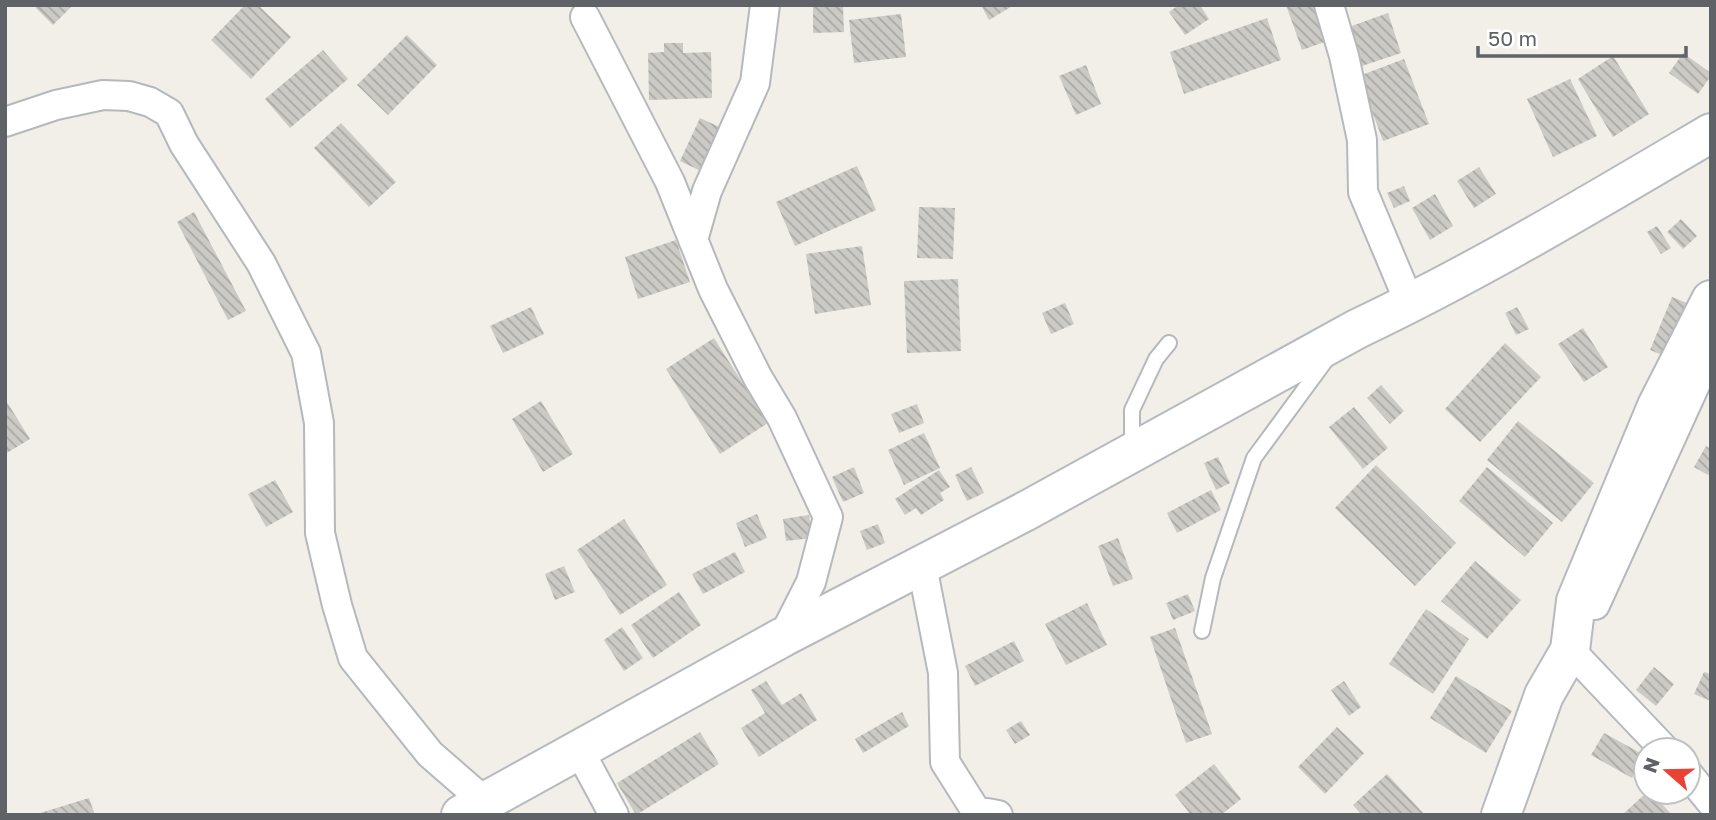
<svg xmlns="http://www.w3.org/2000/svg" width="1716" height="820" font-family="'Golos Text',sans-serif">
  <style>
    .building { fill: url(#building-back-hatch) }
    .lines { fill: none; stroke-linecap: round; stroke-linejoin: round }
    .lane-casing { stroke: #b5b8bc; stroke-width: 18 }
    .street-casing { stroke: #b5b8bc; stroke-width: 32 }
    .secondary-casing { stroke: #b6babf; stroke-width: 42 }
    .lane { stroke: #fff; stroke-width: 14 }
    .street { stroke: #fff; stroke-width: 28 }
    .secondary { stroke: #fff; stroke-width: 38 }
  </style>
  <defs>
    <pattern id="building-back-hatch" width="6" height="6" patternUnits="userSpaceOnUse" patternTransform="scale(1.75)"><rect width="6" height="6" fill="#cccac5"/><path d="M-1 5l2 2M0 0l6 6M5-1l2 2" fill="none" stroke="#a9a8a4"/></pattern>
  </defs>
  <rect width="100%" height="100%" fill="#f1efe8"/>
  <path class="building" d="M33,5H73L53,25Z
    M245,5H258L291,37L251,79L211,40Z
    M813,5H843L844,32L813,33Z
    M981,5H1014L989,20Z
    M1179,5H1200L1209,19L1185,35L1169,12Z
    M1286,5H1318L1330,40L1302,50Z
    M1388,13L1401,53L1359,67L1346,28Z
    M901,14L906,57L854,63L849,20Z
    M1267,18L1281,60L1184,94L1170,52Z
    M407,35L437,65L388,115L357,85Z
    M664,43H683V53L711,52L712,98L649,100L648,53L664,52Z
    M323,50L348,79L290,128L265,99Z
    M1683,53L1711,73V76L1698,94L1669,73Z
    M1613,56L1649,114L1613,137L1578,79Z
    M1404,59L1429,124L1383,141L1359,76Z
    M1086,65L1101,104L1076,115L1059,76Z
    M1570,79L1597,136L1553,157L1527,99Z
    M700,118L726,130L705,173L680,161Z
    M341,123L396,182L369,207L314,148Z
    M857,166L876,210L795,246L776,202Z
    M1479,167L1496,194L1474,208L1457,181Z
    M1404,186L1410,201L1394,208L1387,193Z
    M1435,194L1453,226L1430,240L1412,208Z
    M919,207L955,208L953,259L917,258Z
    M194,212L246,311L228,320L177,222Z
    M1681,219L1697,236L1683,249L1667,232Z
    M1657,226L1671,248L1661,254L1647,232Z
    M676,240L690,282L638,299L625,257Z
    M862,246L871,305L815,314L806,254Z
    M958,279L961,351L907,353L904,281Z
    M1672,297L1694,306L1672,359L1650,350Z
    M1065,303L1074,324L1051,334L1042,313Z
    M531,307L544,334L503,353L490,326Z
    M1517,307L1529,329L1516,335L1505,313Z
    M1583,328L1608,367L1584,382L1558,344Z
    M714,338L768,423L720,454L666,369Z
    M1505,343L1541,377L1480,442L1445,409Z
    M1381,385L1404,411L1390,424L1367,398Z
    M5,399L30,439L5,454Z
    M541,401L573,454L543,472L512,419Z
    M917,404L924,423L899,433L891,414Z
    M1354,407L1388,448L1363,469L1329,427Z
    M1518,421L1594,483L1562,522L1487,460Z
    M924,433L940,468L904,485L888,450Z
    M1706,446L1711,449V471L1708,475L1694,467Z
    M1218,457L1230,483L1216,490L1204,463Z
    M1376,465L1456,543L1415,586L1335,508Z
    M854,467L864,493L843,502L832,477Z
    M971,467L984,493L967,501L955,475Z
    M1487,467L1553,523L1525,557L1459,501Z
    M939,470L950,487L940,493L944,500L921,515L916,508L905,515L895,499Z
    M275,480L293,512L266,527L248,494Z
    M1211,490L1221,510L1177,533L1167,513Z
    M757,514L767,538L745,547L736,523Z
    M809,515L812,538L786,541L783,519Z
    M624,519L667,585L620,615L577,550Z
    M878,524L885,543L867,550L860,531Z
    M1118,538L1133,579L1113,586L1098,546Z
    M735,552L745,572L703,594L692,574Z
    M1475,561L1521,600L1487,639L1441,601Z
    M564,566L575,592L555,600L545,574Z
    M679,592L701,625L653,658L631,625Z
    M1188,594L1195,611L1173,620L1166,603Z
    M1087,603L1107,645L1066,665L1045,624Z
    M1426,609L1469,639L1433,694L1389,664Z
    M622,627L643,658L624,671L604,640Z
    M1175,628L1212,734L1186,743L1150,637Z
    M1014,641L1024,661L975,686L965,666Z
    M1654,667L1674,684L1656,706L1636,690Z
    M1704,672L1711,674V701L1694,694Z
    M1456,676L1512,711L1486,753L1430,718Z
    M766,681L782,705L801,693L817,720L759,757L741,728L765,713L751,690Z
    M1344,681L1361,707L1349,716L1331,690Z
    M902,712L909,726L863,753L855,739Z
    M1021,721L1030,735L1015,744L1006,730Z
    M1337,727L1364,753L1325,794L1298,767Z
    M700,732L719,764L636,815L617,783Z
    M1604,733L1644,755L1632,778L1591,755Z
    M1214,764L1241,799L1221,815H1191L1175,795Z
    M1387,774L1425,815H1362L1353,805Z
    M1647,792H1651L1672,815H1622Z
    M89,798L95,815H37V814Z"/>
  <g class="lines">
    <defs>
      <path id="lane" d="M1132,449V410L1156,359L1169,343
        M1202,631L1213,578L1254,458L1326,360"/>
      <path id="street" d="M1329,5L1344,56L1362,140L1363,192L1410,304
        M585,17L670,182L713,289L758,378L782,418L828,517L811,582L783,637
        M5,122L56,105L103,95L129,96L150,102L169,113L184,144L261,263L306,353L319,423L320,533L337,605L353,658L430,754L484,801
        M693,240L707,191L755,83L765,5
        M922,566L943,673L945,762L976,811L998,815
        M1595,605L1711,350
        M1570,650L1665,750
        M579,750L614,815
        M1688,774L1711,802"/>
      <path id="secondary" d="M461,815L783,637L1024,512L1357,329C1479,271 1594,202 1711,133
        M1501,815L1544,695L1570,650L1576,601L1657,406L1711,300"/>
    </defs>
    <use href="#lane" class="lane-casing"/>
    <use href="#street" class="street-casing"/>
    <use href="#secondary" class="secondary-casing"/>
    <use href="#lane" class="lane"/>
    <use href="#street" class="street"/>
    <use href="#secondary" class="secondary"/>
  </g>
  <rect width="1716" height="820" fill="none" stroke="#5f6368" stroke-width="14"/>
  <g transform="translate(1667 771) rotate(290)"><circle r="33" fill="#ffffff" stroke="#bfc1c3" stroke-width="2"/>
  <path d="M0-5L12 26L0 18L-12 26Z" fill="#ea4335"/>
  <text y="-10" font-size="19" font-weight="bold" text-anchor="middle" fill="#5f6368">N</text>
  </g>
  <path d="M1478 46v10h208v-10" fill="none" stroke="#5f6368" stroke-width="3.5"/>
  <text x="1488" y="46" font-size="21" fill="#5f6368" stroke="#ffffff" stroke-width="5" paint-order="stroke">50 m</text>
</svg>
